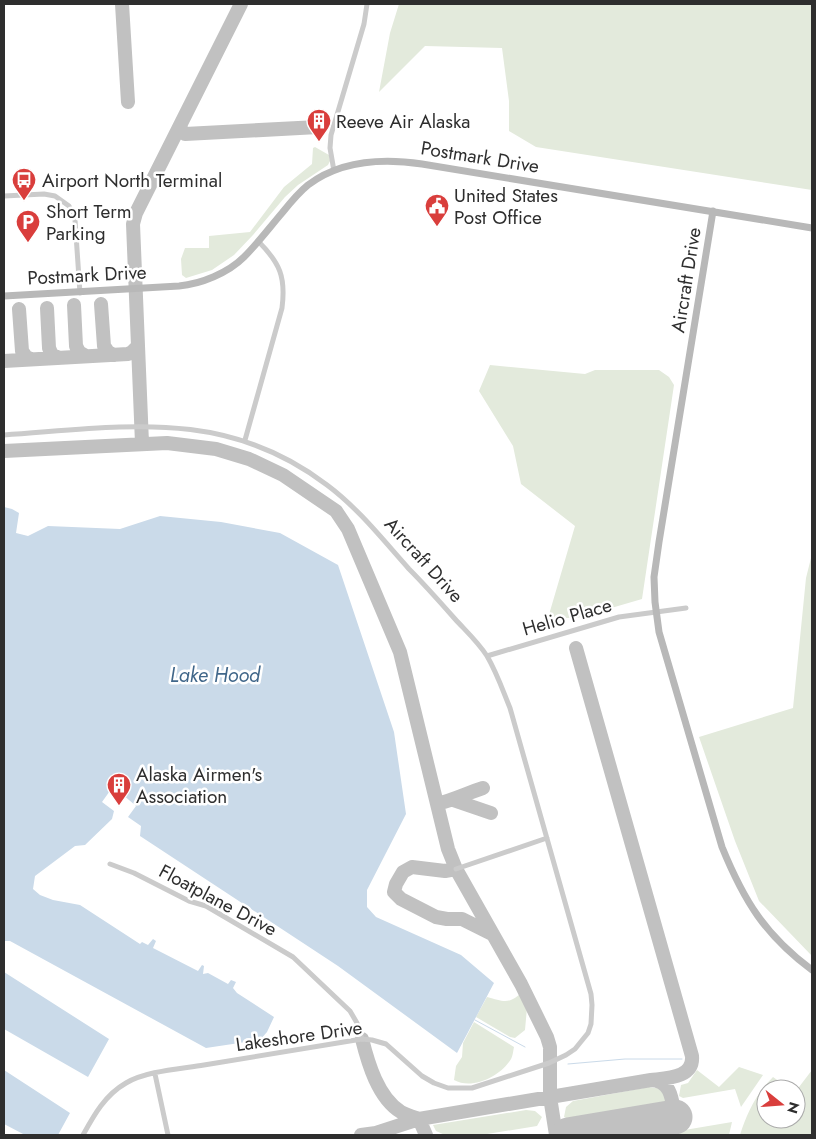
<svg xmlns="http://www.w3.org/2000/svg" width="816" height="1139" font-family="Jost,sans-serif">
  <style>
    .green { fill: #e3eadc }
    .water { fill: #cadae9 }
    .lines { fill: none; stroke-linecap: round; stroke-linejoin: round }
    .stream { stroke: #cadae9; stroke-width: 1 }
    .taxiway { stroke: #c1c1c1; stroke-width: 14 }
    .runway { stroke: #c1c1c1; stroke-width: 35 }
    .street { stroke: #cbcbcb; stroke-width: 5 }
    .secondary { stroke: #b8b8b8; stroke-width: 7 }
    .labels { text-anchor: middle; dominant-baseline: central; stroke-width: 5; stroke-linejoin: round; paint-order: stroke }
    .poi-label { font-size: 19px; fill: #2e2e2e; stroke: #fff; text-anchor: start }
    .street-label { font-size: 19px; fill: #2e2e2e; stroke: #fff }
    .water-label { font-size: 20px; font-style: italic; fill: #41678a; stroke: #fff }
  </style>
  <rect width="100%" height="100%" fill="#fff"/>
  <path class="green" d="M399,4H812V190L536,147L509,131V101L502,48L425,46L379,92L390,33Z
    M315,147L329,155L330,161L328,165L298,185L285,197L253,235L234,255L212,270L186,278L182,275L181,259L185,248H209V236L250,232L284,187L312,164L313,148Z
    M490,365L585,374L595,370H659L669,377L674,385L642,599L577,618H548L575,526L521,484L513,446L479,391Z
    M812,554V956L759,901L735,841L699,737L793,708L806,578Z
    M521,993L527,1008L525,1030L515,1038L510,1037L476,1017L487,997C503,1001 508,1005 521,993Z
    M474,1022L514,1047C513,1051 513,1058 509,1062C498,1077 472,1090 454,1080L456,1066L462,1057L463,1043Z
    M739,1067L763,1075L741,1107L735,1089L683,1098L679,1096L681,1085L688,1083L697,1070L719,1087Z
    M812,1070V1135H740C747,1113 756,1094 773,1077L790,1089H766V1119H796V1091Z
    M649,1087L662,1089L666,1101L664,1105L571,1120L564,1117L566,1107L573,1101Z
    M526,1110L535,1111L542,1117L537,1126L481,1135H445L436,1131L433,1125Z
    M732,1122L729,1135H655Z"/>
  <path class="water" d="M4,507L12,509L19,513L16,533L28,536L48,526L120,529L160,516L221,522L280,533L338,565L394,732L406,814L367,890V907L376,917L461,955L494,983L457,1053L338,966L140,836L141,826L128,817L136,806L115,788H112L102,802L114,811L112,819L85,845L75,846L35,876L33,889L40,895L53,900L80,905L140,944L142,942L148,945L153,939L156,941L153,948L198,971L202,965L204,966L203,974L208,973L228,984L231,980L236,982L233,988L237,993L274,1017L267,1032L260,1040L206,1048L10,941H4Z
    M4,972L109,1039L88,1077L4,1029Z
    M4,1070L70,1113L58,1135H25L4,1124Z"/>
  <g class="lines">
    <path class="stream" d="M475,1020L525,1047
      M568,1064L625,1059H682"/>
    <path class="taxiway" d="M122,4L128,102
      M180,126L181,130L185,134L318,127
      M101,304L104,346L108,352L114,355
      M74,305L76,346L79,352L86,356
      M47,308L49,348L52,355L59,358
      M19,309L22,351L26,357L31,359
      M4,361L128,354L132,352L138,346
      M142,443L133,224L136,213L241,4
      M4,451L167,443L216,449L249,459L283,475L336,511L348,529L400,652L448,849L456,869L521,984L547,1037L550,1047V1097L556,1135
      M576,648L692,1056C694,1078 667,1078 651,1080
      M453,800L491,813
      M437,804C454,800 467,793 483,788
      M456,869L445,871L412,867L403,872L396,884L394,892L401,899L436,917L447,919H462L492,934
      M362,1039C368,1063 378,1098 401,1112C406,1115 413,1117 419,1119L426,1135
      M361,1135L376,1133L419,1119L651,1080C672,1081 672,1100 675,1117"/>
    <path class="runway" d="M568,1135L675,1117"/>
    <path class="street" d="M334,171L330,148L331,135L364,24L367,4
      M4,196L44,194L55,196L69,206L75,220L80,293
      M4,435C122,427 225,407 327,485C358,508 383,540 409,569C425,585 440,602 455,619C466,631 478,642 487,656C497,673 503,691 510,708L591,994L592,1005L591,1024L588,1033L575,1049L566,1055L549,1063L472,1088H448L434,1083L422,1076L386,1044L372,1040L362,1039C309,1048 256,1056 204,1065C180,1069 146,1071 126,1083C105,1095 94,1115 83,1135
      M245,440L282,308C286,277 280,263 258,241
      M487,656L619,617L686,608
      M110,864L134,873L189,901L206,906L293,957L350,1011L357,1023L362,1039
      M456,869L547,838
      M155,1074L168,1135"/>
    <path class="secondary" d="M713,211L659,542L654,577L655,602L659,632L722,847C744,901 765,935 812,970
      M4,296L179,286C201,284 228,273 244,257C258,243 270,227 282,213C290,203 298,193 308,185C341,160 382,158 422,164L812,228"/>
  </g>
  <defs>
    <symbol id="building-pin" viewBox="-11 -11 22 30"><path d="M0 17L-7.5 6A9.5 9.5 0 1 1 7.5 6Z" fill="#d93e3c" stroke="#fff"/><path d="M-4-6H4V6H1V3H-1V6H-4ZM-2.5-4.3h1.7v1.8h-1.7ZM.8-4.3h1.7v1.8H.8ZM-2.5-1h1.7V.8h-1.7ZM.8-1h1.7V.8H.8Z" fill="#fff"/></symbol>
    <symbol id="bus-pin" viewBox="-11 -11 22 30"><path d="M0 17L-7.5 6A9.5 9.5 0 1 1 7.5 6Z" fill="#d93e3c" stroke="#fff"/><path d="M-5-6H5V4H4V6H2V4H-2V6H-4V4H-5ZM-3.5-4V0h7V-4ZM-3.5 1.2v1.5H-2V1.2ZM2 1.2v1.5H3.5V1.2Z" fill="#fff"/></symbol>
    <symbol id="civic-pin" viewBox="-11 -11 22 30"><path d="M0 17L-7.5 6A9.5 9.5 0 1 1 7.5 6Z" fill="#d93e3c" stroke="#fff"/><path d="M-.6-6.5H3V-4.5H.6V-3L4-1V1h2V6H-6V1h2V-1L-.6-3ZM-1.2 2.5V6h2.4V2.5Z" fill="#fff"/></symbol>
    <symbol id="parking-pin" viewBox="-11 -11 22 30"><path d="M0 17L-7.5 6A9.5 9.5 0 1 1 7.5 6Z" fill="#d93e3c" stroke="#fff"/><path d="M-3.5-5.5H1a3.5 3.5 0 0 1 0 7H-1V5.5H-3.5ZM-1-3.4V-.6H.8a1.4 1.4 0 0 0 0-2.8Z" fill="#fff"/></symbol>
  </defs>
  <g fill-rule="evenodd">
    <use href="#building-pin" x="305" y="107" width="28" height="38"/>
    <use href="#bus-pin" x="10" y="166" width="28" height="38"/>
    <use href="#civic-pin" x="423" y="192" width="28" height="38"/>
    <use href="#parking-pin" x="14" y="208" width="28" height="38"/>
    <use href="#building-pin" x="105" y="771" width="28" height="38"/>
  </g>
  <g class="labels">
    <g class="poi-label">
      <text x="336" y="121">Reeve Air Alaska</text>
      <text x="42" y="180">Airport North Terminal</text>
      <text x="454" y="195">United States<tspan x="454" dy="22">Post Office</tspan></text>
      <text x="46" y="211">Short Term<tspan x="46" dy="22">Parking</tspan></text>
      <text x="136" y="774">Alaska Airmen's<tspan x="136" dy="22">Association</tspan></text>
    </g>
    <g class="street-label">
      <text transform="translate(480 157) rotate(9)">Postmark Drive</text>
      <text transform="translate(87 275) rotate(-3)">Postmark Drive</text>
      <text transform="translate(686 280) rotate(-81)">Aircraft Drive</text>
      <text transform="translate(424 560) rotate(48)">Aircraft Drive</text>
      <text transform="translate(567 617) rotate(-16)">Helio Place</text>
      <text transform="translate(218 900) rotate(28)">Floatplane Drive</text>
      <text transform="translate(299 1036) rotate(-8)">Lakeshore Drive</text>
    </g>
    <g class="water-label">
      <text x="215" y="675">Lake Hood</text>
    </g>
  </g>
  <rect width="816" height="1139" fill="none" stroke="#2e2e2e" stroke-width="10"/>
  <g transform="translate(781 1104) rotate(107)"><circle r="24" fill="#ffffff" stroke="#ababab"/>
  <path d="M0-4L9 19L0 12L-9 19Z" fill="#d93e3c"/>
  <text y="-8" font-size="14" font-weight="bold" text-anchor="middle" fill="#2e2e2e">N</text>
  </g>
</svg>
